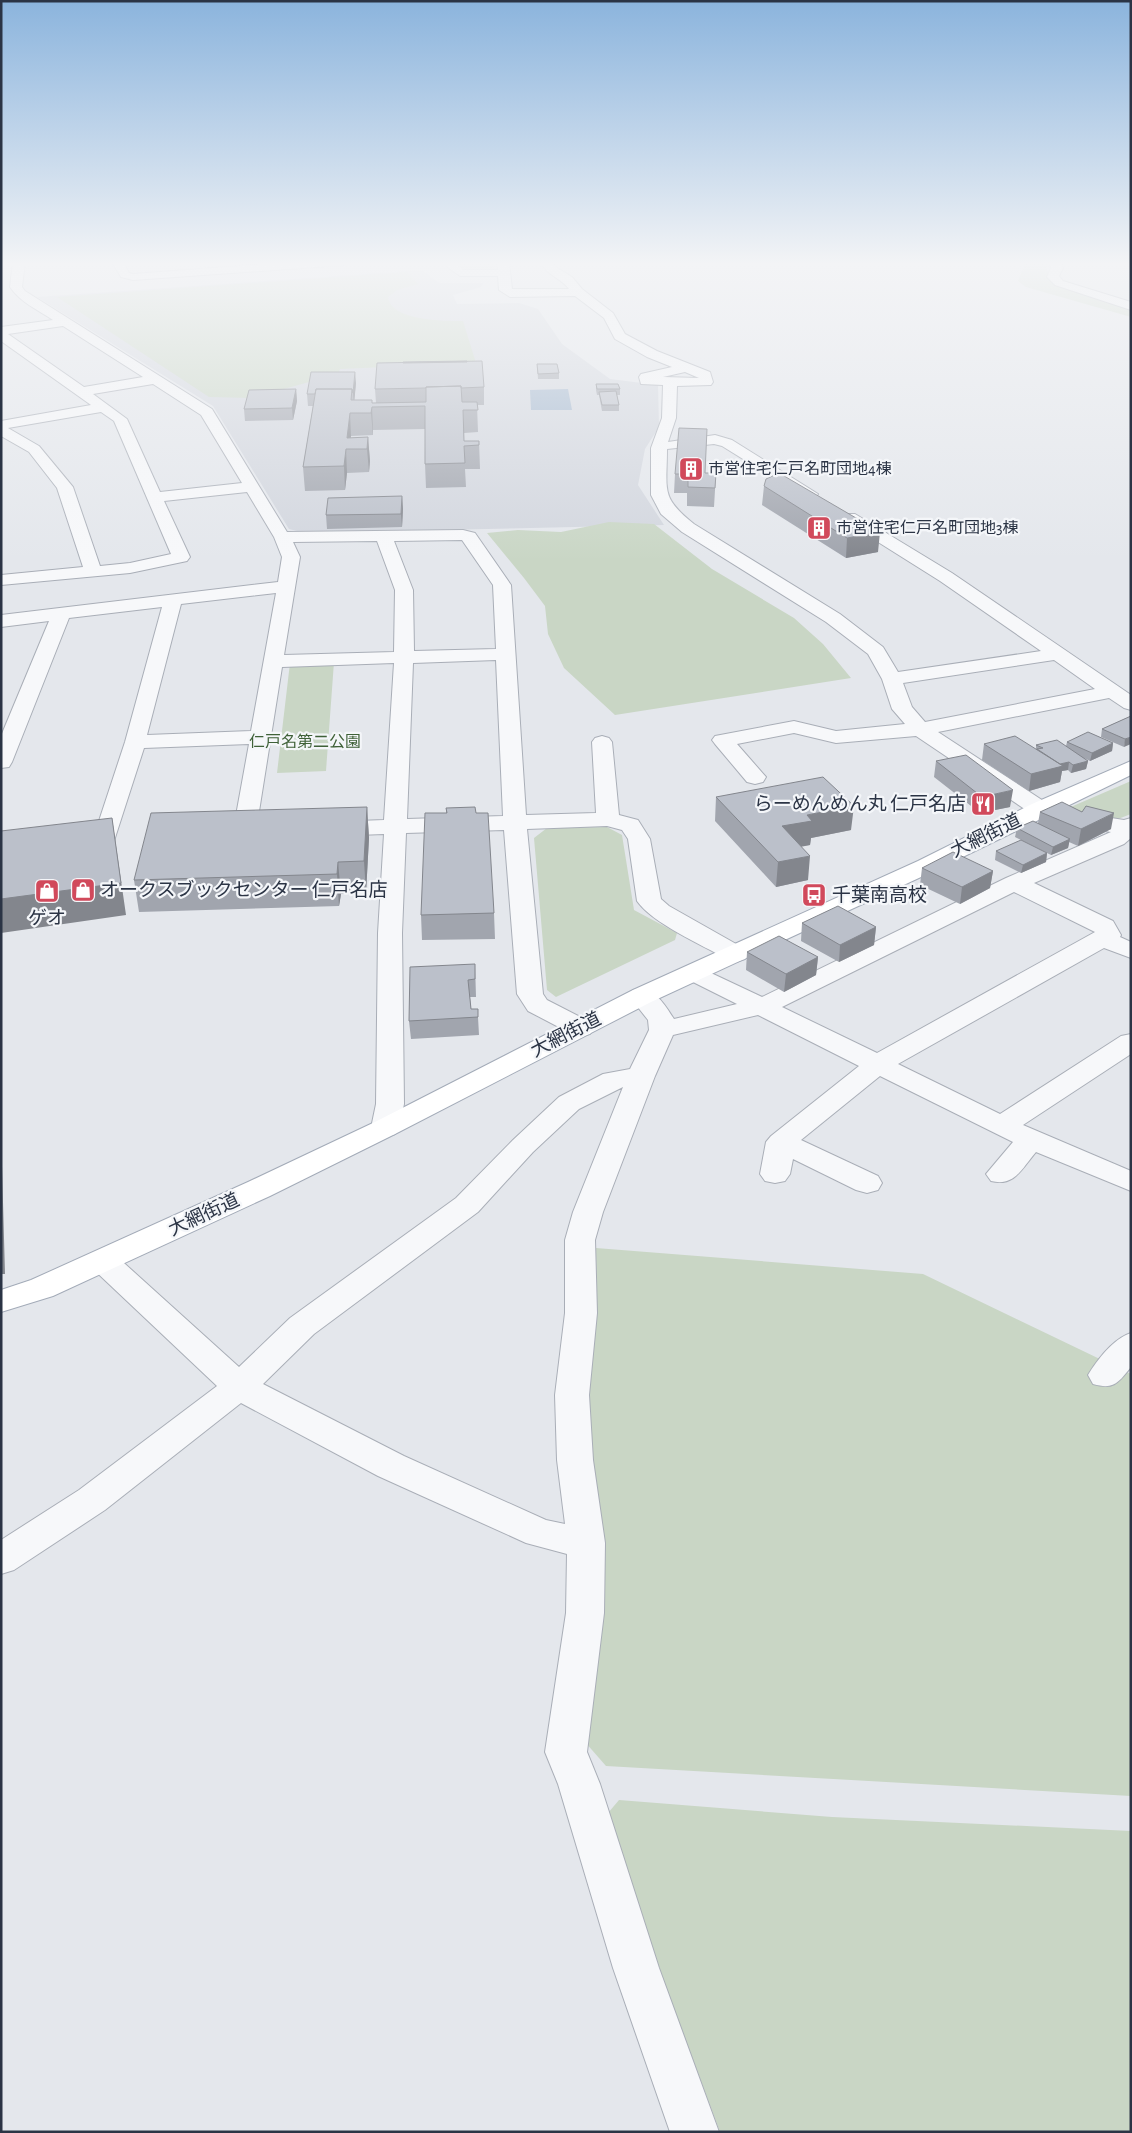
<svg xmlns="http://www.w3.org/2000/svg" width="1132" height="2133" font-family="'Alegreya Sans','Noto Sans JP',sans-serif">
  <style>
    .built { fill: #d2d6de }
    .green { fill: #c9d6c5 }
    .water { fill: #9fb4cc }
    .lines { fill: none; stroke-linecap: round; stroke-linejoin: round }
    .minor-casing { stroke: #a9aeb7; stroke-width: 2 }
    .major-casing { stroke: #a3abb8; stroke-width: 2 }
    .minor { fill: #f7f8fa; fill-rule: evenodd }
    .major { fill: #fff; fill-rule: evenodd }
    .wall { fill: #a1a5ae }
    .shaded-wall { fill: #83868d }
    .building { fill: #bbc0ca; stroke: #83868d }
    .labels { text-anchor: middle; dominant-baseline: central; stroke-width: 4.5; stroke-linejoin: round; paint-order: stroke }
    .far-poi-label { font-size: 16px; fill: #2b3445; stroke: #f4f6f9; text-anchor: start }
    .far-park-label { font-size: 16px; fill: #3f6138; stroke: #f4f6f9 }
    .poi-label { font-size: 19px; fill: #2b3445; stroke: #f4f6f9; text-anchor: start }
    .street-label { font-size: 19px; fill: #2b3445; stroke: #f4f6f9 }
  </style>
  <rect width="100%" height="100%" fill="#e4e7ec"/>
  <path class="built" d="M422,270L439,283H483L481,287L453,295L457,304L519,303L538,309L562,344L610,379L658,385L659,427L645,449L638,485L664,525L305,533L289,529L213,406L37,297Z"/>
  <path class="green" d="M451,262H494L495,271L459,270Z
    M1021,262H1047V271L1063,287L1131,305V317L1026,287L1018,281L1024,266Z
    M407,272L418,284L397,290L388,297C391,321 444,321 463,321L476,363L340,369L338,374L251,398L209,397L57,297Z
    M609,522L654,524L712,569L794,618L823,644L851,678L615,715L564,668L548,634L545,606L524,578L487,533L518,530L561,532Z
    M334,662L326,771L277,773L290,663Z
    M1131,781V814L1110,822L1066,809Z
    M607,827L622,835L634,910L677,933L675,940L556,997L547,990L534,838L547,828Z
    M596,1248L923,1274L1131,1374V1796L606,1766L585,1742L604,1555L596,1478L586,1424L588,1351L597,1306Z
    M619,1800L832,1817L1131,1831V2132H720L603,1819Z"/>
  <path class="water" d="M568,389L572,410H531L530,390Z"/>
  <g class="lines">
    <defs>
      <path id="minor" d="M13,262H25L22,287L25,291L212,409L287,532L463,530L475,533L511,585L526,815L596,813L592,742L595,738L602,736L609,738L612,742L619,815L638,820L650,839L661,899L669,906L745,949L749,954L745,959L736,962L727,959C702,945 652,923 637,901L628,839L622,830L607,826L527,829L543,994L547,1000L590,1022L594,1028L590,1034L581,1036L572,1034L528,1011L517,994L504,830L406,833L402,933L404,1104L399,1128L395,1134L385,1137L375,1134L371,1128L376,1104L378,933L384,834L331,836L323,834L320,829L323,824L331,822L384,820L394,663L282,667L257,824L269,826L272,831L269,836L244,839L236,837L233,832L249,744L144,748L114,841L87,845L79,843L76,838L79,833L96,830L125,742L162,607L69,618L12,762L9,767L1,768V736L49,621L1,627V615L278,582L282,557L274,537L247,492L164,501L190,557L187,561L130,573L1,585V575L83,567L57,488L29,452L1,436V421L91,405L1,341V327L53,320C38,310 20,302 10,287ZM63,326L143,377L84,387L8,334ZM153,384L201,415L242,483L160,492L127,419L93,394ZM101,412L114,421L171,554L130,563L100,566L73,487L39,446L8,428ZM462,540L493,585L496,649L414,651L413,590L394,541ZM377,541L395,590L394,652L284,655L300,557L293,542ZM276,593L251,731L147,735L181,604ZM496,660L503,816L407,819L413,663Z
        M112,262H123L129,273L133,274L291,262H349L344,265L133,280L121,277Z
        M441,262H454L463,270H498L497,262H509L512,289H569C561,278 546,275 541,262H553L554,266L572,277L582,289L613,313L625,334L657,351L710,372L713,382L711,385L677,386L676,418L668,442L715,435L732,440L818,494L816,497H804L722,446L714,444L667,449C667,491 660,497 694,524L840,614L883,647L898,672L1041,651L940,581L843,520L841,517L843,514H855L952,573L1131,695V710L1124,708L1109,698L938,732L1048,804L1072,812L1124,820L1131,818V838L1124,844L1034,883L1113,921L1121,935L1120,937L1131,942V958L1104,948L898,1064L1000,1114L1121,1036L1131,1034V1054L1023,1125L1131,1171V1191L1036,1152C1022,1168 1015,1187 991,1181L986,1174L1013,1142L880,1076L801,1140L878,1176L882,1183L878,1190L867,1193L856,1190L793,1159L790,1174L785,1181L775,1183L765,1181L760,1174L766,1142L771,1136L859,1066L758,1015L673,1035L655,1076L603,1212L595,1240L597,1313L589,1395L593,1460L605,1543L604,1613L587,1752L600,1784L659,1968L719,2132H670L613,1968L558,1784L545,1752L566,1613L567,1554L526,1543L378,1476L241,1403L105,1510L14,1570L1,1574V1540L79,1490L217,1386L92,1268L87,1261L92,1254L103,1250L114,1254L239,1367L290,1318L456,1198L513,1140L559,1097L603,1074L630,1069L649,1030L648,1020L629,996L633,990C653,985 664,1003 674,1019L737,1004L685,978L681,973L685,968L694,965L762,997L1006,878L1111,832L1069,825L1032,814L916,736L836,743L794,733L737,744L766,777L763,782L755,784L747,782L715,744L712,740L715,736L794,721L836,731L905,724L892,709L882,679L868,654L826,622L682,532L661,514L651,495V448L662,418L663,385L641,384L639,377L641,374L672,367L647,357L615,339L604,318L575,296L510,297L499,290L498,276H460ZM685,372L699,378L663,377ZM1054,660L1095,689L925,722L912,707L903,683ZM1014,892L1095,932L877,1053L782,1007ZM623,1087L573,1212L565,1240V1313L555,1395L557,1460L565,1524L546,1520L404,1456L263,1384L314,1334L478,1212L533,1152L579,1109Z
        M1049,262H1061L1063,268L1059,276L1063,281L1131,302V310L1055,285L1047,277L1051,268Z
        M1131,1333V1367C1118,1383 1114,1390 1093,1384L1088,1375C1098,1359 1113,1339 1131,1333Z"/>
      <path id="major" d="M1131,761V775L934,871L651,1002L395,1134L270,1196L53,1296L1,1312V1290L31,1280L248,1182L375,1122L633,990L918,861L1032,804Z"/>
    </defs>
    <use href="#minor" class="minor-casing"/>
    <use href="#major" class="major-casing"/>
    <use href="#minor" class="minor"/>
    <use href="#major" class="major"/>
  </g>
  <path class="wall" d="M537,364L559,373V379H538Z
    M356,383L354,400L373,403H376L375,389L484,387V405H477L478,432L464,433V441H479L480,469H465L466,487L426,488L425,464V429L373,430V435L351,436V438L368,437L370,461L369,472L347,473L345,490L305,491L303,467L313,406H308L307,394Z
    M596,384L620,389V395H617L619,405V411H602L599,395H597L596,390Z
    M296,389L297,401L293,420L245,421L244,409Z
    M716,473L714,507L687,506V493H674L675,474Z
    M764,486L878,552L846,558L762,505Z
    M402,496L403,509L402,527L327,529L326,515Z
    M1131,716L1124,747L1101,737L1102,729Z
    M1067,742L1113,743L1112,751L1090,761L1084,758L1088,761L1086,769L1071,773L1068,770L1062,771L1060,782L1029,791L982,760L984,744L1036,749V745L1066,746Z
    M936,761L1010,807L980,813L934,777Z
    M716,797L851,830L811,838L810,845L801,846L808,880L776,887L715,821Z
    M367,807L369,838L366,893L341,894L339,906L139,912L134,880Z
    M446,808L476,813L494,913L495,939L422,940L421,915L446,813Z
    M1040,812L1111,829L1078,846L1069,842L1068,848L1051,855L1047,853L1046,862L1021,873L995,860L996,851L1047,853L1015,837L1017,828L1038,823Z
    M922,868L993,871L990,888L960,904L920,885Z
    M802,923L876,927L874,945L839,962L801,941Z
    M747,952L818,957L816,975L784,992L746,970Z
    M475,964L476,997H470L471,1009L478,1017L479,1035L411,1039L409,1021Z"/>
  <path class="shaded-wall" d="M355,372L356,383L354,405L353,393Z
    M296,389L297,401L293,420L292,408Z
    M372,407L373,430V435L371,413Z
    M350,413L351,436L350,449L347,438Z
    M368,437L370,461L369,472L367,449Z
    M346,449L347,473L345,490L344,466Z
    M402,496L403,509L402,527L401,514Z
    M880,532L878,552L846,558L847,538Z
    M1131,737V744L1124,747L1125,739Z
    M1113,743L1112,751L1090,761L1092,753Z
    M1088,761L1086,769L1071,773L1073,765Z
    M1069,762L1068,770L1062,771L1060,782L1029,791L1031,774L1055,765Z
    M1013,790L1010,807L980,813L982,797Z
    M854,806L851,830L811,838L810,845L780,851L782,826L807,815Z
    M367,807L369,838L366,893L364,861Z
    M1114,813L1111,829L1078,846L1081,829Z
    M112,818L126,915L1,933V899Z
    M1070,839L1068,848L1051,855L1053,847Z
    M1047,853L1046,862L1021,873L1023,865Z
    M810,856L808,880L776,887L778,862Z
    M338,862L341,894L339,906L337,874Z
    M993,871L990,888L960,904L962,887Z
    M876,927L874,945L839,962L840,945Z
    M818,957L816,975L784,992L786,974Z
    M1,1130L5,1274H1Z"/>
  <path class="building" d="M467,361V362L403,363V362Z
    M482,361L484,387L461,388V386L426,387V388L375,389L377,363Z
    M537,364H557L559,373L538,374Z
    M311,372H355L353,393L352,389H316L315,394H307Z
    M596,384H618L620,389H597Z
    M461,386L462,402H477L478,410H463L464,441H479V445L464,446L465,463L425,464V406L372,407L371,413H350L347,438L368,437L367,449H346L344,466L303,467L316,389H352L351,400H372V403L426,402V387Z
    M296,389L292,408L244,409L249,390Z
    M616,391L619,405H602L599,392Z
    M679,428L707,429L705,473H716L715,488L688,487V474H675Z
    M779,473L880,532L847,538L764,486L766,479Z
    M402,496L401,514L326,515L328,498Z
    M1131,716V737L1125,739L1102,729Z
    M1088,732L1113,743L1092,753L1067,742Z
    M1015,736L1063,766L1031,774L984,744Z
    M1057,740L1088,761L1073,765L1069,762L1060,764L1037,749L1043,748L1036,745Z
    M966,755L1013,790L982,797L936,761Z
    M823,777L854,806L807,815L812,821L782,826L810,856L778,862L716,797Z
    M1062,802L1082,812L1086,806L1114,813L1081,829L1040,812Z
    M367,807L364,861L338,862L337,874L134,880L151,813Z
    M475,807L476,813H488L494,913L421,915L425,813H447L446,808Z
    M112,818L121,883L1,899V831Z
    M1033,821L1070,839L1053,847L1017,828Z
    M1021,840L1047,853L1023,865L996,851Z
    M953,852L993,871L962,887L922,868Z
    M838,906L876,927L840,945L802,923Z
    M779,936L818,957L786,974L747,952Z
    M475,964V979L468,980L471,1009H478V1017L409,1021L410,967Z"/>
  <linearGradient id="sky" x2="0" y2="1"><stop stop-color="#8bb4dd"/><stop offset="0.47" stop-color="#f3f4f6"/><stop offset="1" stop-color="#f3f4f6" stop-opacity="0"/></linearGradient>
  <rect width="1132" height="561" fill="url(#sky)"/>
  <defs>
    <symbol id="building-square" viewBox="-11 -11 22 22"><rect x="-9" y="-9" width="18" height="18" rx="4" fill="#d1495b" stroke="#f4f6f9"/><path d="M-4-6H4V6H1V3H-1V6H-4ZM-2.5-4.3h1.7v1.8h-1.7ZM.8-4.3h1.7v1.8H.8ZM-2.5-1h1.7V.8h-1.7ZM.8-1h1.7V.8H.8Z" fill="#fff"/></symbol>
    <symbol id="restaurant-square" viewBox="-11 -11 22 22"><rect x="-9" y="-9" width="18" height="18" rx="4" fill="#d1495b" stroke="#f4f6f9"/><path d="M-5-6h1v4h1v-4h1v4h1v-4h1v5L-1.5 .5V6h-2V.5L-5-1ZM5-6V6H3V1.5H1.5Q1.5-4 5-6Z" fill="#fff"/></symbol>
    <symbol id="shop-square" viewBox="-11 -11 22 22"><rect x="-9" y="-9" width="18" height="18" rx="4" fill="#d1495b" stroke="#f4f6f9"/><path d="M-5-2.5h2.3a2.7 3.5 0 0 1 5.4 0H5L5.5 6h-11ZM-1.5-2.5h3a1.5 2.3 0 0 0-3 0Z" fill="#fff"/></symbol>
    <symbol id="bus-square" viewBox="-11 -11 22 22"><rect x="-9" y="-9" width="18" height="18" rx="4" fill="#d1495b" stroke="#f4f6f9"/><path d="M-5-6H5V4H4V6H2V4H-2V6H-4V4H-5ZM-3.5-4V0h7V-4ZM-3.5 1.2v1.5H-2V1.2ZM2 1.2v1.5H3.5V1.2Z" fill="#fff"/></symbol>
  </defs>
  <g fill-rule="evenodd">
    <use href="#building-square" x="677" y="455" width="28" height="28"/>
    <use href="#building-square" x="805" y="514" width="28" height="28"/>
    <use href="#restaurant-square" x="969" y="790" width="28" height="28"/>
    <use href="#shop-square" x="69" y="876" width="28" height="28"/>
    <use href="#shop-square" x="33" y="877" width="28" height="28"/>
    <use href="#bus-square" x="800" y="881" width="28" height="28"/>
  </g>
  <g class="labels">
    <g class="far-poi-label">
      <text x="708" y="469">市営住宅仁戸名町団地4棟</text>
      <text x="836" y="528">市営住宅仁戸名町団地3棟</text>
    </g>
    <g class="far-park-label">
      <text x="305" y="742">仁戸名第二公園</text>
    </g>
    <g class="poi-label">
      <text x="966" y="804" text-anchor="end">らーめんめん丸 仁戸名店</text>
      <text x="100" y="890">オークスブックセンター 仁戸名店</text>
      <text x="832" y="895">千葉南高校</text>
      <text x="47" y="918" text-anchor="middle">ゲオ</text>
    </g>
    <g class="street-label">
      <text transform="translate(986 836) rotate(-26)">大網街道</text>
      <text transform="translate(566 1035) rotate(-27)">大網街道</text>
      <text transform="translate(204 1215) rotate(-25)">大網街道</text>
    </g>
  </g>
  <rect width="1132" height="2133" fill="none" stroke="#2b3445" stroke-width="5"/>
</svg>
